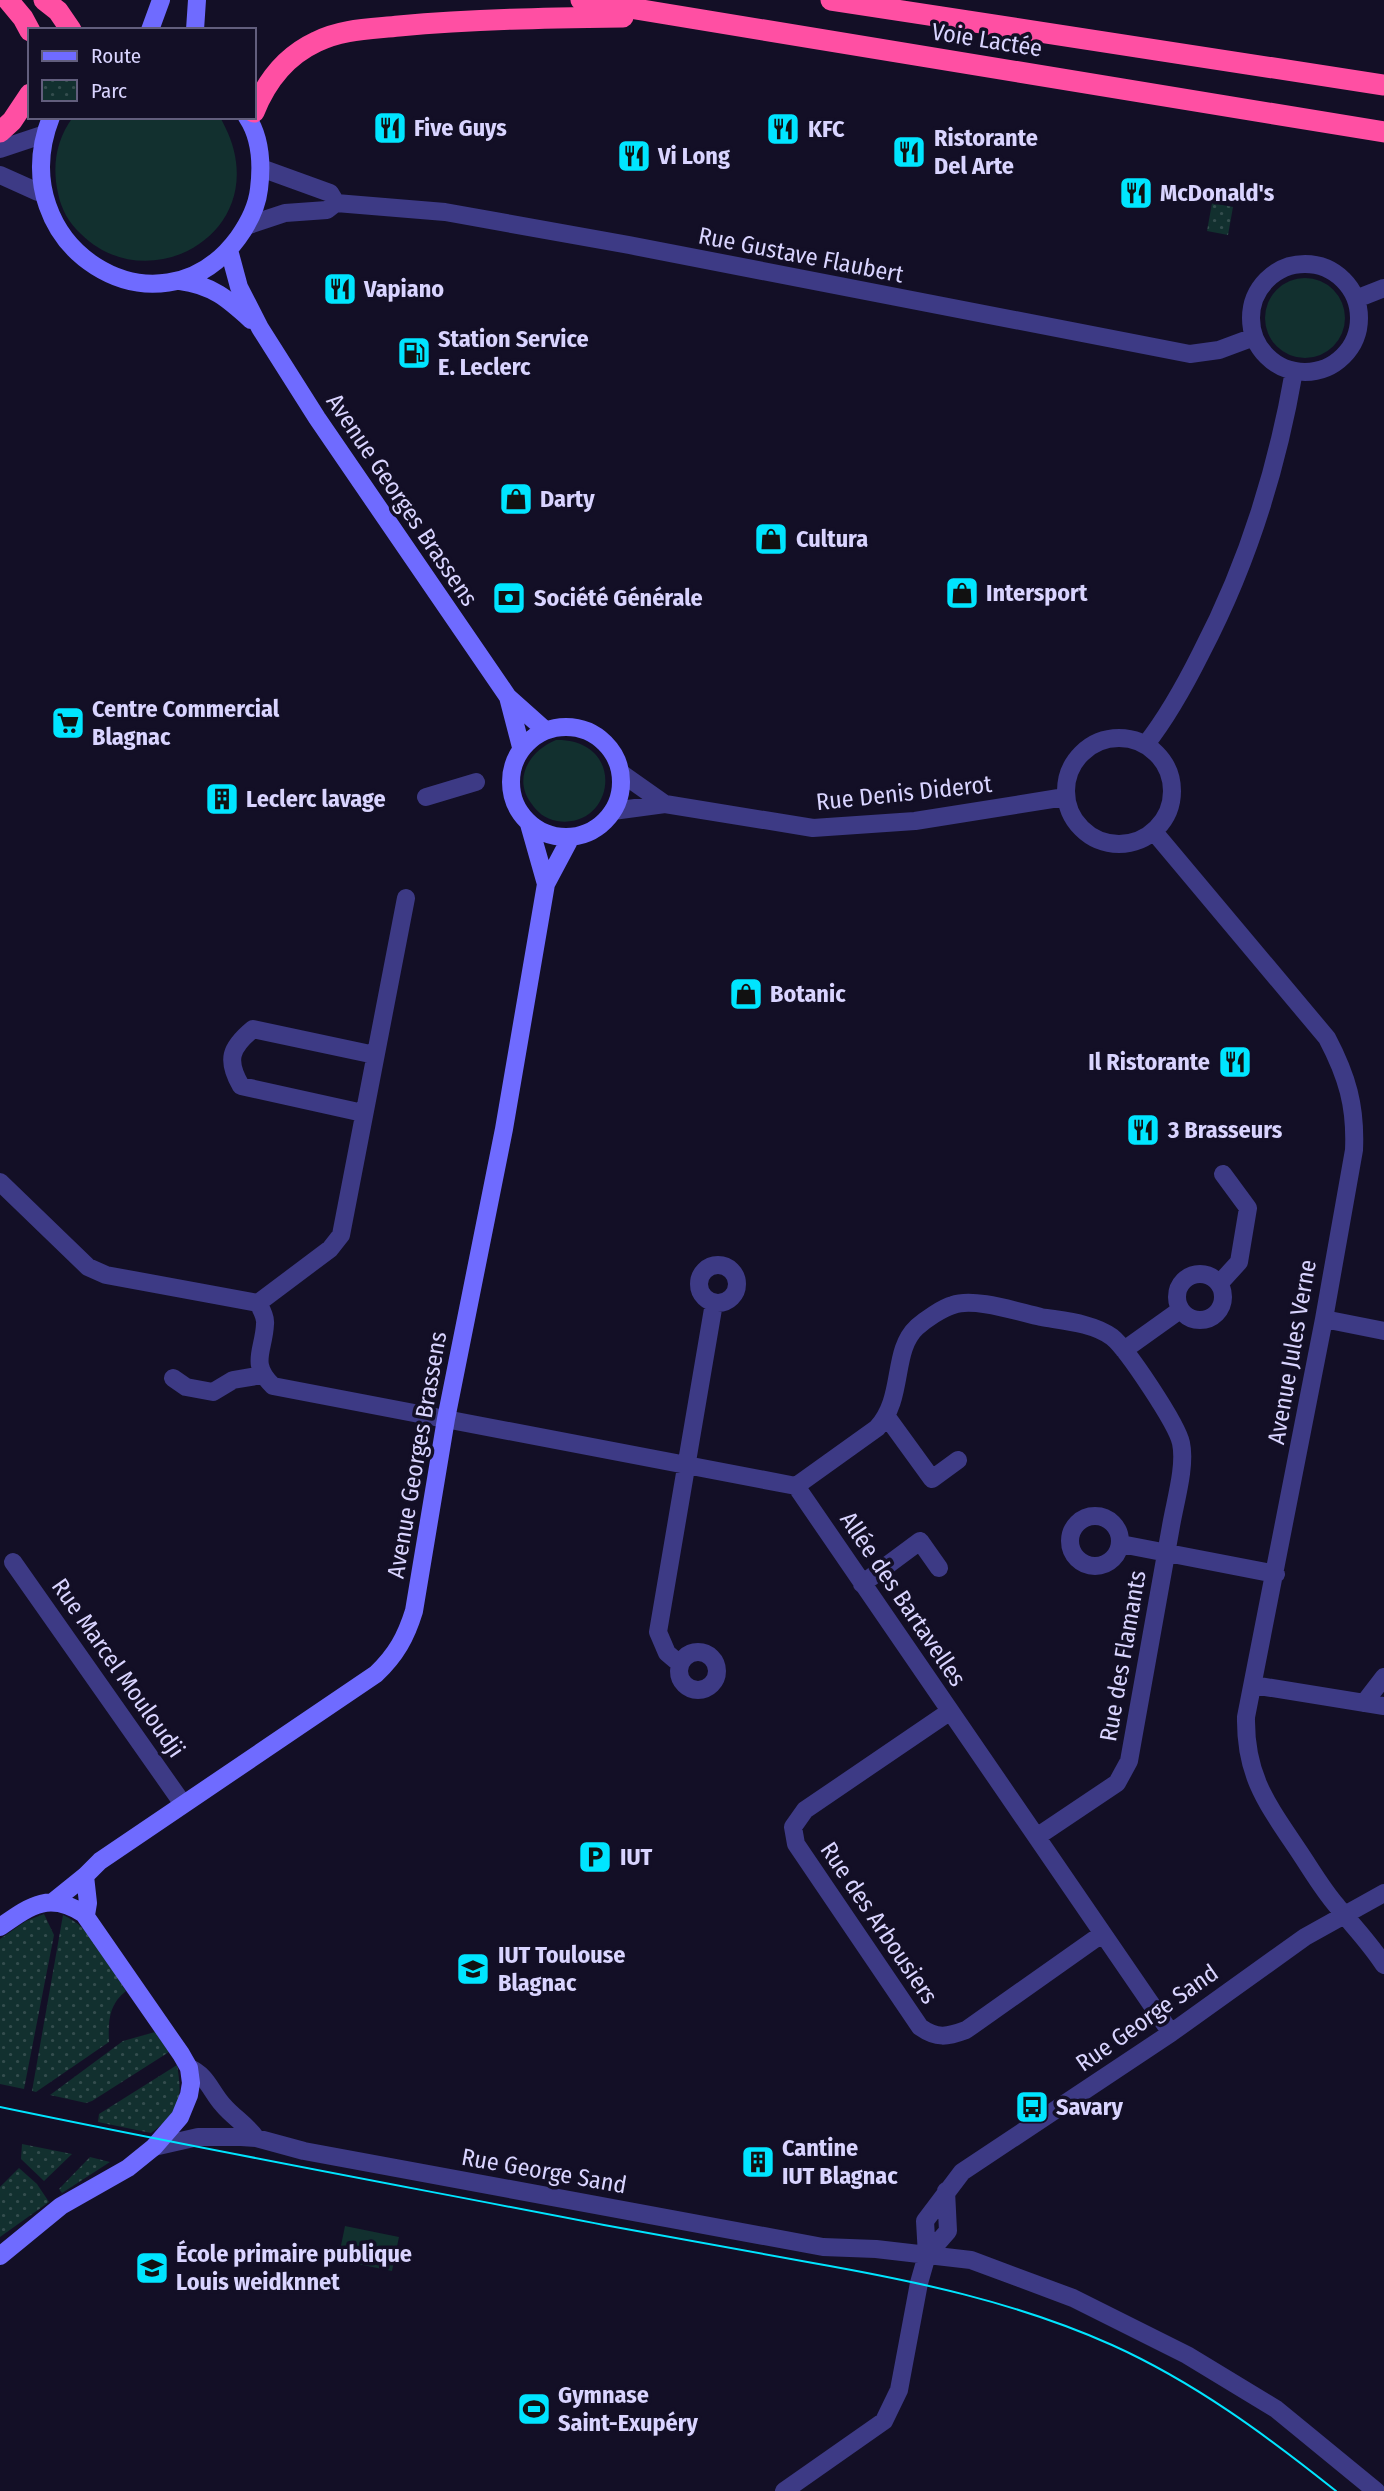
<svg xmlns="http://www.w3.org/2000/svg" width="1384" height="2491" font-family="'Fira Sans Condensed',sans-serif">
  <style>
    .grass { fill: #12302f }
    .park { fill: url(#park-dots) }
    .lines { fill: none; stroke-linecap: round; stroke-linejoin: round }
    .street { stroke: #3d3a85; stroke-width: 18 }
    .secondary { stroke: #6f6bff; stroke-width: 18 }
    .highway { stroke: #ff4fa3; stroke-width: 21 }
    .tram { stroke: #00e5ff; stroke-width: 2 }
    .labels { text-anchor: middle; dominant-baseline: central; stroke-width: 7; stroke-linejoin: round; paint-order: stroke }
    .street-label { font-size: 24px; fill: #d9d4ff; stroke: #130f26 }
    .poi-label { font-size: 24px; font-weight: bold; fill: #d9d4ff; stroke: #130f26; text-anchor: start }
  </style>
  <defs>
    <pattern id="park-dots" width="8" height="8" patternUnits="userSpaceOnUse" patternTransform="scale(1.75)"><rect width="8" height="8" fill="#12302f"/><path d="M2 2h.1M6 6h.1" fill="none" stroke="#344d4e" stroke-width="1.8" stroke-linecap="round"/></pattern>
  </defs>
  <rect width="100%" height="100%" fill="#130f26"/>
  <path class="grass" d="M73,117H220C228,132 234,145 236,162C247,246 141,294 81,234C69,223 61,209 58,193C52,166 56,140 73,117Z
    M1265 318a40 40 0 1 1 80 0a40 40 0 1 1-80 0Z
    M556,740C628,739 615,830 557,821C545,819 537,812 531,803C512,777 531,750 556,740Z
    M345,2226L399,2237L392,2271L338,2260Z"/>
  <path class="park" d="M1212,203L1233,207L1228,235L1207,231Z
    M44,1914L54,1935L24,2089L0,2084V1939L26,1921Z
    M63,1915C93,1928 109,1965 126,1991C109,2004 108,2021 109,2042L36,2092L32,2091Z
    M155,2032L169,2052L92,2101L86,2103L50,2095L123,2041Z
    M177,2065C183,2099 180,2112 151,2133L98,2122L99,2114Z
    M22,2144L72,2154L44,2181L21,2159Z
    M90,2157L110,2162L62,2193L59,2189Z
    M19,2168L37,2184L49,2202L0,2237V2187Z"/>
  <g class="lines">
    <path class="street" d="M0,149L42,135
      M261,168L330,193L336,203
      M0,175L38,192
      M246,226L285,213L327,210L336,203L445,212L629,245L1190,354L1219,350L1254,337
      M1251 318a54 54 0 1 1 108 0a54 54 0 1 1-108 0Z
      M1356,299L1384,288
      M1066 791a53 53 0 1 1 106 0a53 53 0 1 1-106 0Z
      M1146,744C1168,716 1185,685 1201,653C1248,563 1277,470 1294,371
      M621,773L665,804
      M426,797L476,782
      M613,811L665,804L813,828L915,821L1065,797
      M1155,833L1327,1038C1347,1076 1356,1106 1354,1150L1324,1319L1246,1717C1245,1777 1268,1805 1300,1853C1312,1871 1323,1890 1337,1906C1353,1926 1370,1943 1384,1965
      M363,1113L241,1086C226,1060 230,1048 253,1029L375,1055
      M0,1182L88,1267L106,1275L258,1303C261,1309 266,1317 265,1324C264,1351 249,1363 273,1386L796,1486L1171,2033
      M699 1284a19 19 0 1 1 38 0a19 19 0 1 1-38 0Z
      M1177 1297a23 23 0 1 1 46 0a23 23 0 1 1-46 0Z
      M1219,1284L1239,1262L1248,1208L1223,1174
      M258,1303L330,1249L341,1235L406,898
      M1324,1319L1384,1331
      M1124,1350L1180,1310
      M173,1378L186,1387L213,1392L233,1380L262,1375
      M887,1417L932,1479L958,1460
      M796,1486L877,1428C905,1398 891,1351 917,1327C925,1320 942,1308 953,1305C974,1297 1018,1312 1041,1317C1064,1321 1093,1323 1112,1337C1127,1349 1177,1424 1181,1443C1186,1466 1175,1502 1171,1526C1157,1605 1143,1683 1129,1761L1117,1783L1038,1836
      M1070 1541a25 25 0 1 1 50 0a25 25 0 1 1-50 0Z
      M1121,1544L1276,1574
      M13,1562L183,1804
      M862,1584L920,1541L939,1568
      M679 1671a19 19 0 1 1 38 0a19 19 0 1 1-38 0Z
      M680,1664L667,1653L658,1632L714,1303
      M1253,1685L1384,1706
      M1364,1703L1384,1677
      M949,1712L805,1810L793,1827L796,1844L920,2027C937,2039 947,2037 966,2030L1102,1934
      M189,2068C207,2075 211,2092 223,2105C233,2117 247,2125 256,2138
      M154,2147L198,2137H241L256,2138L304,2151L823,2247L876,2249L971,2260L1073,2298L1187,2355L1276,2409L1376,2491
      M927,2255L925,2221L962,2172L1171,2033L1305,1937L1384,1893
      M784,2491L884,2421L899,2390L919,2283L927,2255L948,2231L946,2191"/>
    <path class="secondary" d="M150,30L161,0
      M195,30L197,0
      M51,117C0,247 159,345 238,238C248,224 257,207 259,189C262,165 261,138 247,117
      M229,250L239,287L260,328L317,418L508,697L545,730
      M180,281C212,285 228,299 251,320
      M508,697L521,747
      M511 782a55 55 0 1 1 110 0a55 55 0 1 1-110 0Z
      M529,824L546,884
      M85,1876L88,1903L86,1915
      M54,1901L85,1876L100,1861L376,1674C396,1655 406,1637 414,1611L446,1419L504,1129L546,884L571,837
      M0,1927C30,1906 49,1891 84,1914L181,2054L189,2068L191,2083L189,2095L180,2117L154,2147L128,2168L61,2206L0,2256"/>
    <path class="highway" d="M8,0L23,18L30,31
      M44,0L58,11L71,30
      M581,0L1384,132
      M831,0L1384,85
      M254,112C266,82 286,56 316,42C341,29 371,29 399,26C474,19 548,18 623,17
      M0,132L12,121L30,94"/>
    <path class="tram" d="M0,2107C201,2149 403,2186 604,2225C673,2238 743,2250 813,2263C915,2281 1016,2302 1112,2345C1194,2382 1266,2435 1336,2491"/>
  </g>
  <defs>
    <symbol id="restaurant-square" viewBox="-11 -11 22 22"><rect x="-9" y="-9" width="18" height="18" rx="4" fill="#00e5ff" stroke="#130f26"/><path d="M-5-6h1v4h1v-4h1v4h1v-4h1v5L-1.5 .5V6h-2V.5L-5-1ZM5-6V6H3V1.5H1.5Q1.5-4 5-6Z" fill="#111"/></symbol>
    <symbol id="fuel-square" viewBox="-11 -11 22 22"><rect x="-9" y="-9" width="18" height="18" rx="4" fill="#00e5ff" stroke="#130f26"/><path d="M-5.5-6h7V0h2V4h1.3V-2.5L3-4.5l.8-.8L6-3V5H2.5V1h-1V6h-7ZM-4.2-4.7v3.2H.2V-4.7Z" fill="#111"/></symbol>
    <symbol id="shop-square" viewBox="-11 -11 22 22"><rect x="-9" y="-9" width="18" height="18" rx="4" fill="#00e5ff" stroke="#130f26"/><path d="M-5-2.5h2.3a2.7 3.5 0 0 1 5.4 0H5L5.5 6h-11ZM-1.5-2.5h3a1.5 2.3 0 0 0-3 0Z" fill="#111"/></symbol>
    <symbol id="bank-square" viewBox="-11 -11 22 22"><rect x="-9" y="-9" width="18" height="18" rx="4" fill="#00e5ff" stroke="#130f26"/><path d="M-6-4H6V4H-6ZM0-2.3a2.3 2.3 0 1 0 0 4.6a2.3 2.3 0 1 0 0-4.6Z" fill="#111"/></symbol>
    <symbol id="supermarket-square" viewBox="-11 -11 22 22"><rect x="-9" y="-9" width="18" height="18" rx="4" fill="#00e5ff" stroke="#130f26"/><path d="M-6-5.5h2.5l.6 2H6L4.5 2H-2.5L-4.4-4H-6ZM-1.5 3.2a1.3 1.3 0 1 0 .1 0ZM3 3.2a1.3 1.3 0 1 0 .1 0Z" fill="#111"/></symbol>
    <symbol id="building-square" viewBox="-11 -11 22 22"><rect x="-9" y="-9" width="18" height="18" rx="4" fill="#00e5ff" stroke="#130f26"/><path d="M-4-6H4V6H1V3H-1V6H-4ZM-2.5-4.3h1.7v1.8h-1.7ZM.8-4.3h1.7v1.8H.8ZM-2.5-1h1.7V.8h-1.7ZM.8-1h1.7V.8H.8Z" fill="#111"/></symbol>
    <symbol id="parking-square" viewBox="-11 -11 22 22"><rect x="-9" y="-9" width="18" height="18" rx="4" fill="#00e5ff" stroke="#130f26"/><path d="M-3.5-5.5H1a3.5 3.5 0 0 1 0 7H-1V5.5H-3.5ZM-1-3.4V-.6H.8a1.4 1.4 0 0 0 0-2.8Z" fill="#111"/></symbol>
    <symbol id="university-square" viewBox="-11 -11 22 22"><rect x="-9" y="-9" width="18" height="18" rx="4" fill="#00e5ff" stroke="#130f26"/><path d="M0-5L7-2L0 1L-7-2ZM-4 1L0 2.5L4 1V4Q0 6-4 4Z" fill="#111"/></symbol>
    <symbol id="bus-square" viewBox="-11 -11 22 22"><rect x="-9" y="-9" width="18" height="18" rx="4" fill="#00e5ff" stroke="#130f26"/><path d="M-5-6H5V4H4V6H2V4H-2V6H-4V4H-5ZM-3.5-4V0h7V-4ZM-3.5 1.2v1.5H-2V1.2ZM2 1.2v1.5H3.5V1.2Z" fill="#111"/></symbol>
    <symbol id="school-square" viewBox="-11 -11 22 22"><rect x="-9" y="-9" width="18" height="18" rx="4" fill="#00e5ff" stroke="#130f26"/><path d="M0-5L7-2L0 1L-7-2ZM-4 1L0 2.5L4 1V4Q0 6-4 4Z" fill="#111"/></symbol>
    <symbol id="stadium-square" viewBox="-11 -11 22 22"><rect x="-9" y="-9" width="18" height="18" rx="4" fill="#00e5ff" stroke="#130f26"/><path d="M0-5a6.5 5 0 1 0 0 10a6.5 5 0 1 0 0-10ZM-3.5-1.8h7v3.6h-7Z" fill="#111"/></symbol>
  </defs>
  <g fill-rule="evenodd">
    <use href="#restaurant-square" x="371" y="109" width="38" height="38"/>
    <use href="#restaurant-square" x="764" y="110" width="38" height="38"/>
    <use href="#restaurant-square" x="890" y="133" width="38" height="38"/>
    <use href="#restaurant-square" x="615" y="137" width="38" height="38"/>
    <use href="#restaurant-square" x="1117" y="174" width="38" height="38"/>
    <use href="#restaurant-square" x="321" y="270" width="38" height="38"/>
    <use href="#fuel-square" x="395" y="334" width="38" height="38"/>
    <use href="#shop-square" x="497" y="480" width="38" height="38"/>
    <use href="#shop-square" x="752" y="520" width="38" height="38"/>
    <use href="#shop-square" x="943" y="574" width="38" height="38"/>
    <use href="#bank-square" x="490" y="579" width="38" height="38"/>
    <use href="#supermarket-square" x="49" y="704" width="38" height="38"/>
    <use href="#building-square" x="203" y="780" width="38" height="38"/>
    <use href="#shop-square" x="727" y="975" width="38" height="38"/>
    <use href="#restaurant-square" x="1216" y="1043" width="38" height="38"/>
    <use href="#restaurant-square" x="1124" y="1111" width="38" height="38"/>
    <use href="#parking-square" x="576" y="1838" width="38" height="38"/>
    <use href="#university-square" x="454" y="1950" width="38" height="38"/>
    <use href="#bus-square" x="1013" y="2088" width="38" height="38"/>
    <use href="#building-square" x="739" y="2143" width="38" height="38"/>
    <use href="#school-square" x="133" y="2249" width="38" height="38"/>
    <use href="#stadium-square" x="515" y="2390" width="38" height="38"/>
  </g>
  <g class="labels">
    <g class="street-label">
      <text transform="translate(987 40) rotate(9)">Voie Lactée</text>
      <text transform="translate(801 255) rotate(11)">Rue Gustave Flaubert</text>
      <text transform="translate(402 500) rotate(56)">Avenue Georges Brassens</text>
      <text transform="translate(904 793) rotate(-6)">Rue Denis Diderot</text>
      <text transform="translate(1292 1352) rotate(-80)">Avenue Jules Verne</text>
      <text transform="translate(417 1455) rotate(-80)">Avenue Georges Brassens</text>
      <text transform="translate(903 1599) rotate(56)">Allée des Bartavelles</text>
      <text transform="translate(1123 1656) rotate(-80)">Rue des Flamants</text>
      <text transform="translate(118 1668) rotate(55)">Rue Marcel Mouloudji</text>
      <text transform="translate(879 1923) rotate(56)">Rue des Arbousiers</text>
      <text transform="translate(1147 2018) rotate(-35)">Rue George Sand</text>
      <text transform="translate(544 2171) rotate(10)">Rue George Sand</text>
    </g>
    <g class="poi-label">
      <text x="414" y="128">Five Guys</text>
      <text x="808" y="129">KFC</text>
      <text x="934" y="138">Ristorante<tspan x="934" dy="28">Del Arte</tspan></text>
      <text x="658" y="156">Vi Long</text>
      <text x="1160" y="193">McDonald's</text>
      <text x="364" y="289">Vapiano</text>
      <text x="438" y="339">Station Service<tspan x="438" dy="28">E. Leclerc</tspan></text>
      <text x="540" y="499">Darty</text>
      <text x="796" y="539">Cultura</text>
      <text x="986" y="593">Intersport</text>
      <text x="534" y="598">Société Générale</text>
      <text x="92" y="709">Centre Commercial<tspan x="92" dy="28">Blagnac</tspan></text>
      <text x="246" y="799">Leclerc lavage</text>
      <text x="770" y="994">Botanic</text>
      <text x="1210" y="1062" text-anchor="end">Il Ristorante</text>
      <text x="1168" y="1130">3 Brasseurs</text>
      <text x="620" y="1857">IUT</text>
      <text x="498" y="1955">IUT Toulouse<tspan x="498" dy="28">Blagnac</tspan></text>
      <text x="1056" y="2107">Savary</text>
      <text x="782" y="2148">Cantine<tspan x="782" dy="28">IUT Blagnac</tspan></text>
      <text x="176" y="2254">École primaire publique<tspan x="176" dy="28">Louis weidknnet</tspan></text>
      <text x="558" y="2395">Gymnase<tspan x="558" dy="28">Saint-Exupéry</tspan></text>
    </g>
  </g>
  <rect x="28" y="28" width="228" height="91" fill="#130f26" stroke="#625e7d" stroke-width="2"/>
  <rect x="42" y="51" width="35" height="10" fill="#6f6bff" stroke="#625e7d" stroke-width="2"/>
  <text x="91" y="63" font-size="21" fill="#d9d4ff">Route</text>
  <rect x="42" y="80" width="35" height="21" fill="url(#park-dots)" stroke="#625e7d" stroke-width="2"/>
  <text x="91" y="98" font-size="21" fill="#d9d4ff">Parc</text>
</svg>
